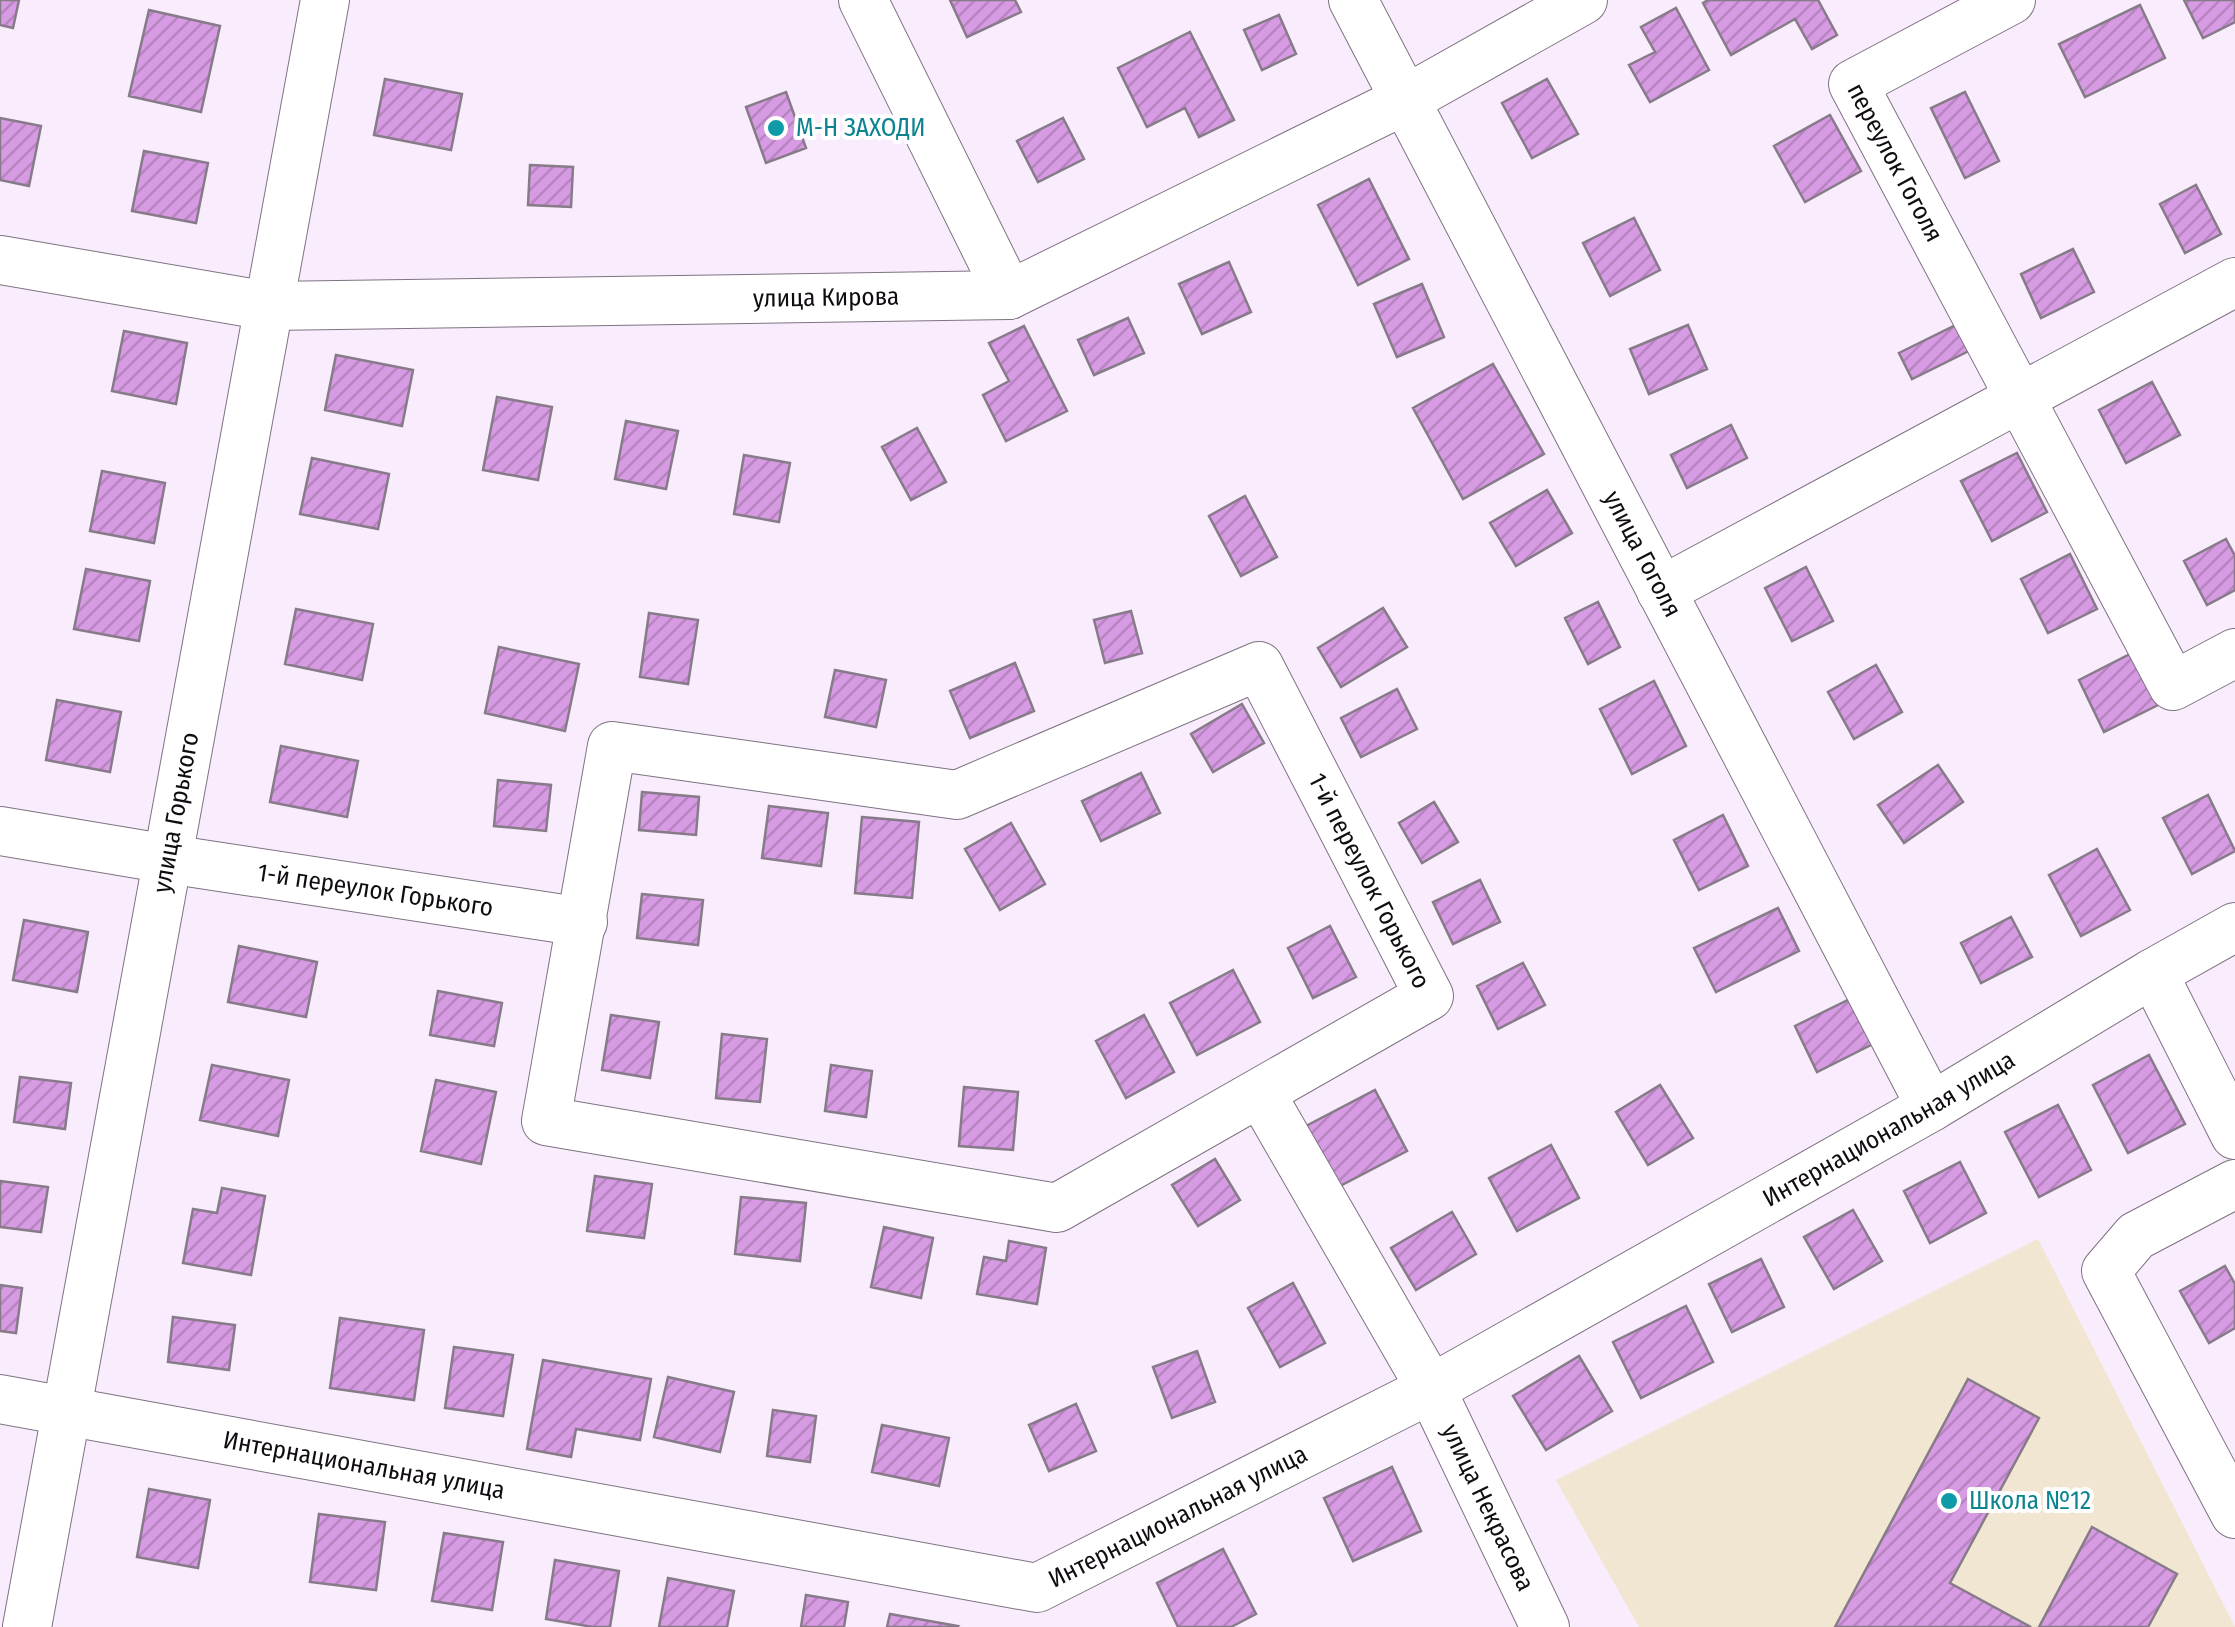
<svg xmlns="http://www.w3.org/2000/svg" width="2235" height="1627" font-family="'Fira Sans Condensed',sans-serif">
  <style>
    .education { fill: #f1e6d1 }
    .building { fill: url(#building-hatch); stroke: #877b89; stroke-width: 2.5 }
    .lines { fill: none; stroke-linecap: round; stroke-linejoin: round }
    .minor-casing { stroke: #7e7381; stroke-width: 50 }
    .minor { stroke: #fff; stroke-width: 48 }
    .culture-dot { fill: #0f9aa8; stroke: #fff; stroke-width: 4 }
    .labels { text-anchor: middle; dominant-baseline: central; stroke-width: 8; stroke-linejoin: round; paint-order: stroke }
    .culture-label { font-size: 25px; fill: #0d838f; stroke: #fff; text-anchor: start }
    .street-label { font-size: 25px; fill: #100c11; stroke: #fff }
  </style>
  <defs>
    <pattern id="building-hatch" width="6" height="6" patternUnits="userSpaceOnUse" patternTransform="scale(2.5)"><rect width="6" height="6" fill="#d69be2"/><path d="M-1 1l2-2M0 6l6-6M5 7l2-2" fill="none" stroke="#b784c1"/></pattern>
  </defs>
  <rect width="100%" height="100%" fill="#f9ecfc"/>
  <path class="education" d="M2038,1239L2235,1627H1639L1556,1480Z"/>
  <path class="building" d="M0,0H19L13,28L0,25Z
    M950,0H1015L1021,12L967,37Z
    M1708,0H1818L1837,35L1812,49L1795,19L1731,55L1703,3Z
    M2184,0H2235V22L2203,38Z
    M2140,5L2165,58L2085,97L2059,44Z
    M1676,8L1709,70L1650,102L1629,65L1655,52L1641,27Z
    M149,10L220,26L201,112L129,96Z
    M1279,15L1296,54L1262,70L1244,30Z
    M1190,32L1234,120L1199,137L1185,108L1147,127L1118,68Z
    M385,79L462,94L451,150L374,135Z
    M1547,79L1578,134L1532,158L1502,103Z
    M786,92L806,148L766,163L746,107Z
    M1965,92L1999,161L1965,178L1931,108Z
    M1830,115L1861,171L1805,202L1774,146Z
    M0,118L41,126L29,186L0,180Z
    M1063,118L1084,159L1038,182L1017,141Z
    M144,151L208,163L196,223L132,211Z
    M530,165L573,167L571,207L528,205Z
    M1369,179L1409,259L1358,285L1318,205Z
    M2196,185L2221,234L2185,253L2160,204Z
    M1634,218L1660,270L1610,296L1583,243Z
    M2073,249L2094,292L2041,318L2021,274Z
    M1229,262L1251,312L1202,334L1179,284Z
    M1422,284L1444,337L1397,357L1374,304Z
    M1128,318L1144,353L1094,375L1078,340Z
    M1968,319L1981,345L1912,379L1899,353Z
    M1688,325L1707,369L1649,394L1630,349Z
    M1024,326L1067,411L1006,441L983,395L1009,381L989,343Z
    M124,331L187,343L176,404L112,391Z
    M336,355L413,370L402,426L325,410Z
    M1493,364L1544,454L1463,499L1413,408Z
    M2152,382L2180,435L2126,463L2099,410Z
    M497,397L552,407L538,480L483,470Z
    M626,421L678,431L666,489L615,479Z
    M1731,425L1747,458L1687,488L1671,455Z
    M917,428L946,482L911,500L882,447Z
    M2017,453L2047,512L1992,541L1961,481Z
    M744,455L790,463L779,522L734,514Z
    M312,458L389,474L378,529L300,514Z
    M102,471L165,483L154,543L90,531Z
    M1547,490L1572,533L1516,566L1490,523Z
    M1245,496L1277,557L1241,576L1209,516Z
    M2226,539L2235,556V590L2207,605L2184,561Z
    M2070,554L2097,609L2048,633L2021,579Z
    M1806,567L1833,621L1792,641L1765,588Z
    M86,569L150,581L139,641L74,629Z
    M1598,602L1620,647L1588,664L1565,618Z
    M1383,608L1407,647L1341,687L1318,648Z
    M296,609L373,624L362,680L285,664Z
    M1131,611L1142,653L1105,663L1094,620Z
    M649,613L698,620L688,684L640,677Z
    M499,647L579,664L565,731L485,713Z
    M2132,653L2158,705L2104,732L2079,680Z
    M1015,663L1034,711L970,738L950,691Z
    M1876,665L1902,712L1854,739L1828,692Z
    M835,670L886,680L876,727L825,717Z
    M1654,681L1686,746L1632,774L1600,709Z
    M1397,689L1417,729L1361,757L1341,718Z
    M57,700L121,712L110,772L46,760Z
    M1242,704L1264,743L1213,772L1191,734Z
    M281,746L358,761L347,817L270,802Z
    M1938,765L1963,802L1904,843L1878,805Z
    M1141,773L1160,813L1101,841L1082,801Z
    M498,780L551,785L546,831L494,826Z
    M642,792L699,797L696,835L639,830Z
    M2208,795L2235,851L2192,874L2163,818Z
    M1434,802L1458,842L1422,863L1399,823Z
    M769,806L828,813L821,866L762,858Z
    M1723,815L1748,866L1699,890L1674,840Z
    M862,817L919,822L912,898L855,893Z
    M1011,823L1045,884L1000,910L965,849Z
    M2097,849L2130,910L2081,936L2049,875Z
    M1480,880L1500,922L1453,944L1433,902Z
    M642,894L703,900L698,945L637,938Z
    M1778,908L1799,951L1716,992L1694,948Z
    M2011,917L2032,957L1981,983L1961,943Z
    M24,920L88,932L77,992L13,980Z
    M1330,926L1356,977L1313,998L1288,948Z
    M239,946L317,962L306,1017L228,1002Z
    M1523,963L1545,1005L1498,1029L1477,986Z
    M1233,970L1260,1022L1197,1055L1170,1003Z
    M438,991L502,1003L494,1046L430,1035Z
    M1852,998L1873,1044L1817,1072L1795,1026Z
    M611,1015L659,1022L650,1078L602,1070Z
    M1144,1015L1174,1072L1126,1098L1096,1041Z
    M722,1034L767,1039L760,1102L716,1098Z
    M2149,1055L2185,1124L2128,1153L2093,1085Z
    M212,1065L289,1080L278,1136L200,1120Z
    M831,1065L872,1071L866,1117L825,1111Z
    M20,1077L71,1083L65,1129L14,1122Z
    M436,1080L496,1092L481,1164L421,1151Z
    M1660,1085L1693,1138L1648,1165L1616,1112Z
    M964,1087L1018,1092L1013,1150L959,1146Z
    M1375,1090L1407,1151L1338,1187L1306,1126Z
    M2058,1105L2091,1170L2039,1197L2005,1132Z
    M1551,1145L1579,1198L1517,1231L1489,1178Z
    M1215,1159L1240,1200L1198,1226L1172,1185Z
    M1960,1162L1986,1213L1930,1243L1904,1191Z
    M595,1176L652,1184L644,1238L587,1231Z
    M0,1181L48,1187L41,1232L0,1227Z
    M222,1188L265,1196L251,1275L183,1263L193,1209L217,1213Z
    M741,1197L806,1203L800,1261L735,1254Z
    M1853,1210L1882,1261L1834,1289L1804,1237Z
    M1452,1212L1476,1254L1416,1290L1391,1248Z
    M884,1227L933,1238L921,1298L871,1287Z
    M1009,1241L1046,1248L1037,1304L977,1294L984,1257L1006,1261Z
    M1761,1259L1784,1307L1732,1332L1709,1284Z
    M2225,1266L2235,1284V1328L2209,1343L2180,1291Z
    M1293,1283L1325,1343L1280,1367L1248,1308Z
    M0,1285L22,1288L16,1333L0,1331Z
    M1686,1306L1713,1362L1641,1398L1613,1342Z
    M173,1317L235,1325L229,1370L168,1362Z
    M340,1318L424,1330L414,1400L330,1388Z
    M454,1347L513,1355L503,1416L445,1408Z
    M1197,1351L1215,1402L1172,1418L1153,1367Z
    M1579,1356L1612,1411L1546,1450L1513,1396Z
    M543,1360L651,1379L640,1440L576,1429L571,1457L527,1449Z
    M668,1377L734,1392L720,1452L654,1437Z
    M1968,1379L2039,1418L1950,1583L2031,1627H1835Z
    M1076,1404L1096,1451L1049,1471L1029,1425Z
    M773,1410L816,1416L810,1462L767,1456Z
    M882,1425L949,1438L939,1486L872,1472Z
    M1392,1467L1421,1531L1353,1561L1324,1498Z
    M149,1489L210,1500L198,1568L137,1557Z
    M319,1514L385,1522L376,1590L310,1582Z
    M2092,1527L2177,1574L2148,1627H2039Z
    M444,1533L503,1542L492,1610L432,1601Z
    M1223,1549L1256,1614L1231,1627H1178L1157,1583Z
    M555,1560L619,1571L610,1627H593L546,1619Z
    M668,1578L734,1591L727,1627H659Z
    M806,1595L848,1602L844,1627H801Z
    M890,1614L958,1626L957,1627H887Z"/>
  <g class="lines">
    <defs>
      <g id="minor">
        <path d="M863,0L1009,295"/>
        <path id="s1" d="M1353,0L1931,1107"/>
        <path id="s2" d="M2011,0L1853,84L2173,686L2235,653"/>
        <path id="s3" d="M0,260L269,306L1009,295L1405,100L1583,0"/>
        <path d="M1661,591L2235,282"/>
        <path d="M1259,666L1429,996L1057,1208L546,1121L612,746L957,795Z"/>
        <path id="s4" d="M0,831L168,859L583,922"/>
        <path d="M2153,973L2235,1135"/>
        <path id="s5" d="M1261,1094L1431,1389L1545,1627"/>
        <path d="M2235,1184L2136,1236L2106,1271L2235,1514"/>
        <path id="s6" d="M0,1399L1037,1588L1431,1389L1931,1107L2153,973L2235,927"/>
        <path id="s7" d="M27,1627L325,0"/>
      </g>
    </defs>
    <use href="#minor" class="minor-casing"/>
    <use href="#minor" class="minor"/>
  </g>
  <g class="culture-dot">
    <circle cx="776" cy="128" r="10"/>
    <circle cx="1949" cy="1501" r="10"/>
  </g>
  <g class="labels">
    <g class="culture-label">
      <text x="796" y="128">М-Н ЗАХОДИ</text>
      <text x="1969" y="1501">Школа №12</text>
    </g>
    <g class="street-label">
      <text stroke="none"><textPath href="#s2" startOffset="268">переулок Гоголя</textPath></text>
      <text stroke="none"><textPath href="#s3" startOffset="830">улица Кирова</textPath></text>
      <text stroke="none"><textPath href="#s1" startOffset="625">улица Гоголя</textPath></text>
      <text stroke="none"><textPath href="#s7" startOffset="828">улица Горького</textPath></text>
      <text transform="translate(1369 881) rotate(63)">1-й переулок Горького</text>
      <text stroke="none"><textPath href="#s4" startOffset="380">1-й переулок Горького</textPath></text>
      <text stroke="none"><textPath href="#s6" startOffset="2022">Интернациональная улица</textPath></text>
      <text stroke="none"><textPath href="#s6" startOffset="370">Интернациональная улица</textPath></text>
      <text stroke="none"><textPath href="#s5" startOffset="472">улица Некрасова</textPath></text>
      <text stroke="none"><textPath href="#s6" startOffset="1212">Интернациональная улица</textPath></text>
    </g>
  </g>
</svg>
